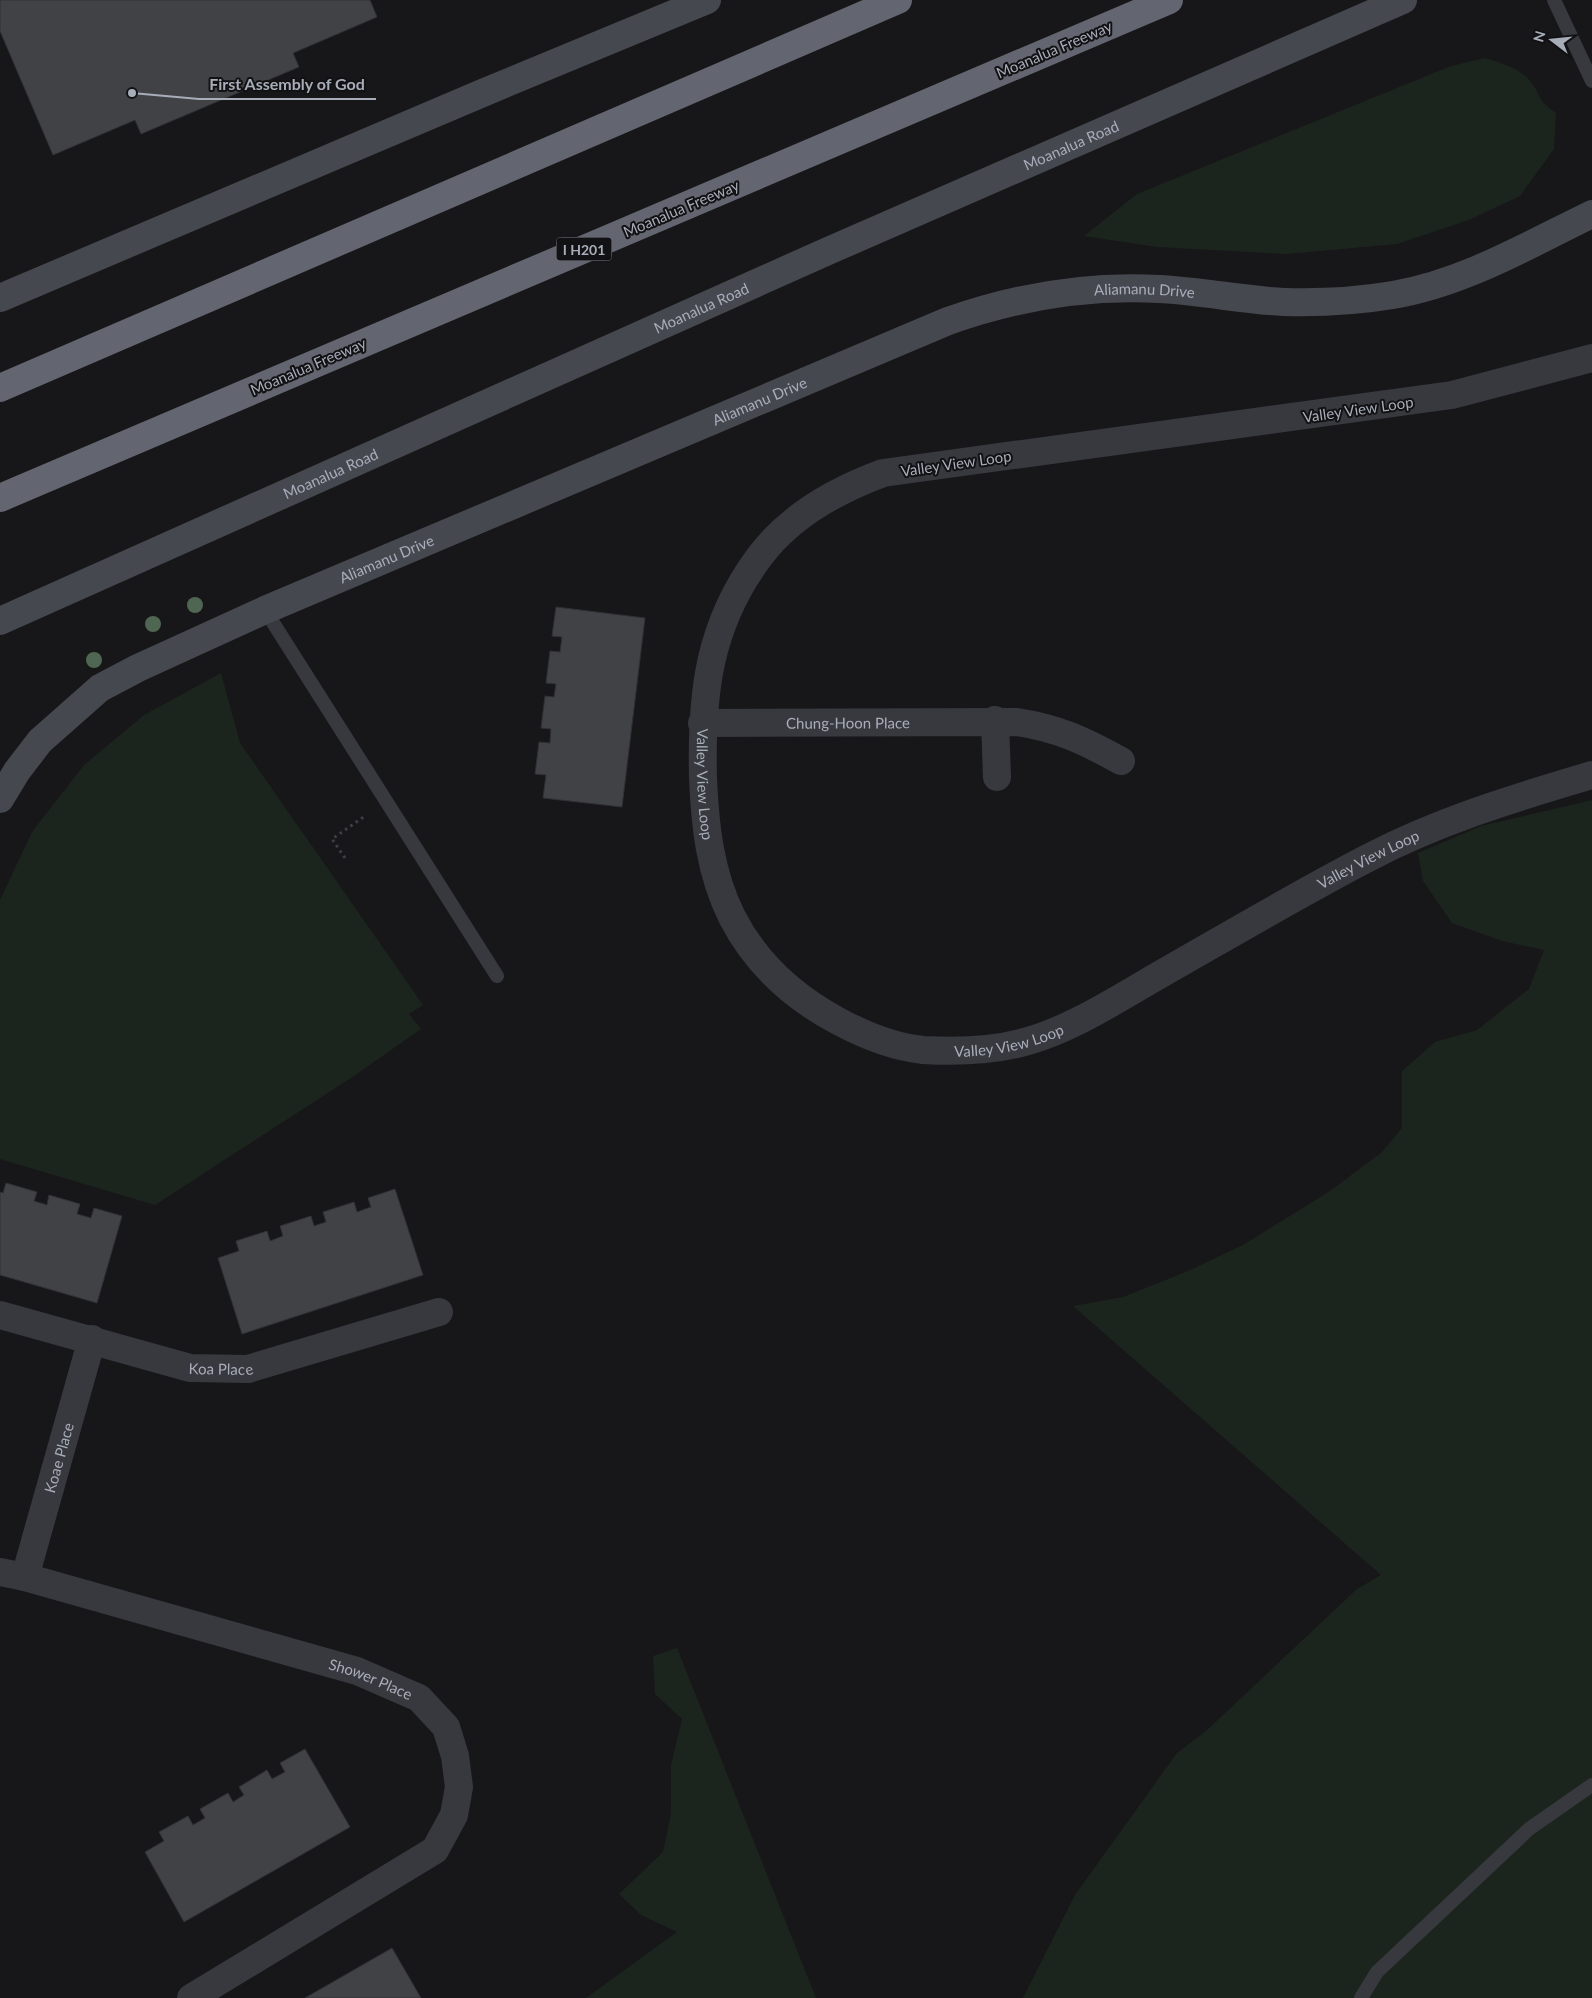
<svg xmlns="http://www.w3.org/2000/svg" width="1592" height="1998" font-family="Lato,sans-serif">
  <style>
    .green { fill: #1c251d }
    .building { fill: #414246; stroke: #313135 }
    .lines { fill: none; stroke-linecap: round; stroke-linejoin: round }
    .path { stroke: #3d4046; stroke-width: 3; stroke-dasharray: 2.5 4; stroke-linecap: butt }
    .lane { stroke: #37393e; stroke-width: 14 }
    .street { stroke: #37393e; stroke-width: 28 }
    .secondary { stroke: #45484f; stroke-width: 28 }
    .highway { stroke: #636670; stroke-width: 28 }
    .tree { fill: #4f6652 }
    .labels { text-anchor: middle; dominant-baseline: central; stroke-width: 4; stroke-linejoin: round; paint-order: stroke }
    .shield { fill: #121214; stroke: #7b7e88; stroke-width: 1 }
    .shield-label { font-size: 14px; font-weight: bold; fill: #a8adba }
    .street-label { font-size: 15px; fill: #a8adba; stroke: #121214 }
    .leader { fill: none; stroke: #a8adba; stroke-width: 2 }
    .callout-dot { fill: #a8adba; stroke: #121214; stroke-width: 2 }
    .callout-label { font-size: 16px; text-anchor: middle; font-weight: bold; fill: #a8adba; stroke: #121214; stroke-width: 4; stroke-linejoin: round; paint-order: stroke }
  </style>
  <rect width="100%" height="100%" fill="#171719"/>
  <path class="green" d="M1485,58C1501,63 1520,68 1531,82C1542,97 1537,100 1556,113L1554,149L1520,196L1469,220L1397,244L1286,254L1157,247L1084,236L1137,194L1451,66Z
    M221,673L240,743L423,1005L409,1014L421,1029L354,1076L155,1205L0,1159V900L32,832L84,765L144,715Z
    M1592,800V1998H1023L1075,1895L1177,1753L1206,1731L1357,1589L1381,1575L1073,1306L1123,1297L1188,1271L1243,1245L1330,1191L1382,1152L1402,1128V1071L1435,1042L1477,1030L1529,989L1544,950L1502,941L1452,923L1423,881L1418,853L1481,826Z
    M677,1648L816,1998H586L677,1932L641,1915L619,1894L663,1852L671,1814V1765L682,1719L655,1694L653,1656Z"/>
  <path class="building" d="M0,0H370L377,17L293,53L299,67L141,134L135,120L53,155L0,31Z
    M556,607L645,618L622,807L543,798L546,775L535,774L539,742L550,743L551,729L541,728L545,696L554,697L556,684L546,683L550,651L560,652L562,637L552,636Z
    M6,1183L37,1192L34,1201L47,1205L49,1195L80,1204L77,1214L91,1218L94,1208L122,1216L97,1303L0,1275V1192L3,1193Z
    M395,1189L423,1275L242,1334L218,1258L239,1251L236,1241L267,1231L270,1241L283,1236L280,1226L311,1216L314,1226L326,1222L323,1212L354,1202L357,1212L371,1207L368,1198Z
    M305,1749L350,1827L184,1922L145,1852L164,1841L159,1832L188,1816L193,1825L205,1818L200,1809L228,1793L233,1802L244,1795L239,1787L267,1770L272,1779L285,1772L280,1763Z
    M392,1948L421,1998H305Z"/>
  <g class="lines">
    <path class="path" d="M345,858L332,839L365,816"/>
    <path class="lane" d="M1554,0L1592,81
      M265,610L497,976
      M1361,1998L1377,1972L1529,1829L1592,1785"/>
    <g class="street">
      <path id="s1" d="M1592,358L1452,395L883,473C837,490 790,516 760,556C708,625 701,695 703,778C705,826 710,873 732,917C755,962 793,997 838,1021C864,1035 893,1047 923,1050C957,1052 994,1051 1028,1041C1070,1029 1111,1003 1149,981C1221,940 1293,897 1366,859C1438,821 1514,798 1592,775"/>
      <path d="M995,720L997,777"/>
      <path id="s2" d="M702,723L1017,722C1058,728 1085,741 1121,761"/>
      <path id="s3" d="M0,1315L190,1368L248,1369L439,1312"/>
      <path id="s4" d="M0,1572L25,1577L357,1671L419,1698L446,1727L455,1756L459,1787L454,1815L435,1850L191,1998"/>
      <path id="s5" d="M25,1577L92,1339"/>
    </g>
    <g class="secondary">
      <path d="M0,298L485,92L707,0"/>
      <path id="s6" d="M0,621L828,251L1403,0"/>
      <path id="s7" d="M0,799L17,771L40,741L100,688L138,668L265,610L948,321C1016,297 1087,285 1159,289C1201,291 1242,300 1284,302C1320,303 1357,301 1393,295C1464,283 1528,245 1592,214"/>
    </g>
    <path class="highway" d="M0,388L898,0
      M0,498L1169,0"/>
  </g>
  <g class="tree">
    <circle cx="195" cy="605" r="8"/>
    <circle cx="153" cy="624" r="8"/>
    <circle cx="94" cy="660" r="8"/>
  </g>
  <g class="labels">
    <rect class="shield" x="556.5" y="237.5" width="55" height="23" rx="4"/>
    <g class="shield-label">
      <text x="584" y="249">I H201</text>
    </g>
    <g class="street-label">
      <text transform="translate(1054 49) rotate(-23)">Moanalua Freeway</text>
      <text stroke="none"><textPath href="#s6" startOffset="1172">Moanalua Road</textPath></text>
      <text transform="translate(681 208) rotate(-23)">Moanalua Freeway</text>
      <text stroke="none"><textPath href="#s7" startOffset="1275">Aliamanu Drive</textPath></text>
      <text stroke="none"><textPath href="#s6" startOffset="768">Moanalua Road</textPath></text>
      <text transform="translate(308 366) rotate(-23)">Moanalua Freeway</text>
      <text stroke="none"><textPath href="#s7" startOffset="870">Aliamanu Drive</textPath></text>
      <text transform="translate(1358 409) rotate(-8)">Valley View Loop</text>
      <text transform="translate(956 463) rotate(-8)">Valley View Loop</text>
      <text stroke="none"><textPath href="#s6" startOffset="362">Moanalua Road</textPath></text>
      <text stroke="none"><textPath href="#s7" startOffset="465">Aliamanu Drive</textPath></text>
      <text stroke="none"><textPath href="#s2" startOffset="146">Chung-Hoon Place</textPath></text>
      <text stroke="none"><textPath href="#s1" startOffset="1110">Valley View Loop</textPath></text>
      <text stroke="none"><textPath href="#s1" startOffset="1980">Valley View Loop</textPath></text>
      <text stroke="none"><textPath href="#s1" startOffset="1575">Valley View Loop</textPath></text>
      <text stroke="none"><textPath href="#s3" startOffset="228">Koa Place</textPath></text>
      <text stroke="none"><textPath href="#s5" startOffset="124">Koae Place</textPath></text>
      <text stroke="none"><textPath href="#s4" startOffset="386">Shower Place</textPath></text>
    </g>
  </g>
  <path class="leader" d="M132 93L199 99H376"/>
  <circle class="callout-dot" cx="132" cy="93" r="5"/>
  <g class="callout-label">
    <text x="287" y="90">First Assembly of God</text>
  </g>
  <g transform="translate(1552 40) rotate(286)" stroke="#121214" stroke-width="4" paint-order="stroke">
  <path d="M0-4L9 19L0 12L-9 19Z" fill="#a8adba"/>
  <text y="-8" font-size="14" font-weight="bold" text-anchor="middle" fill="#a8adba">N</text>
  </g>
</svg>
